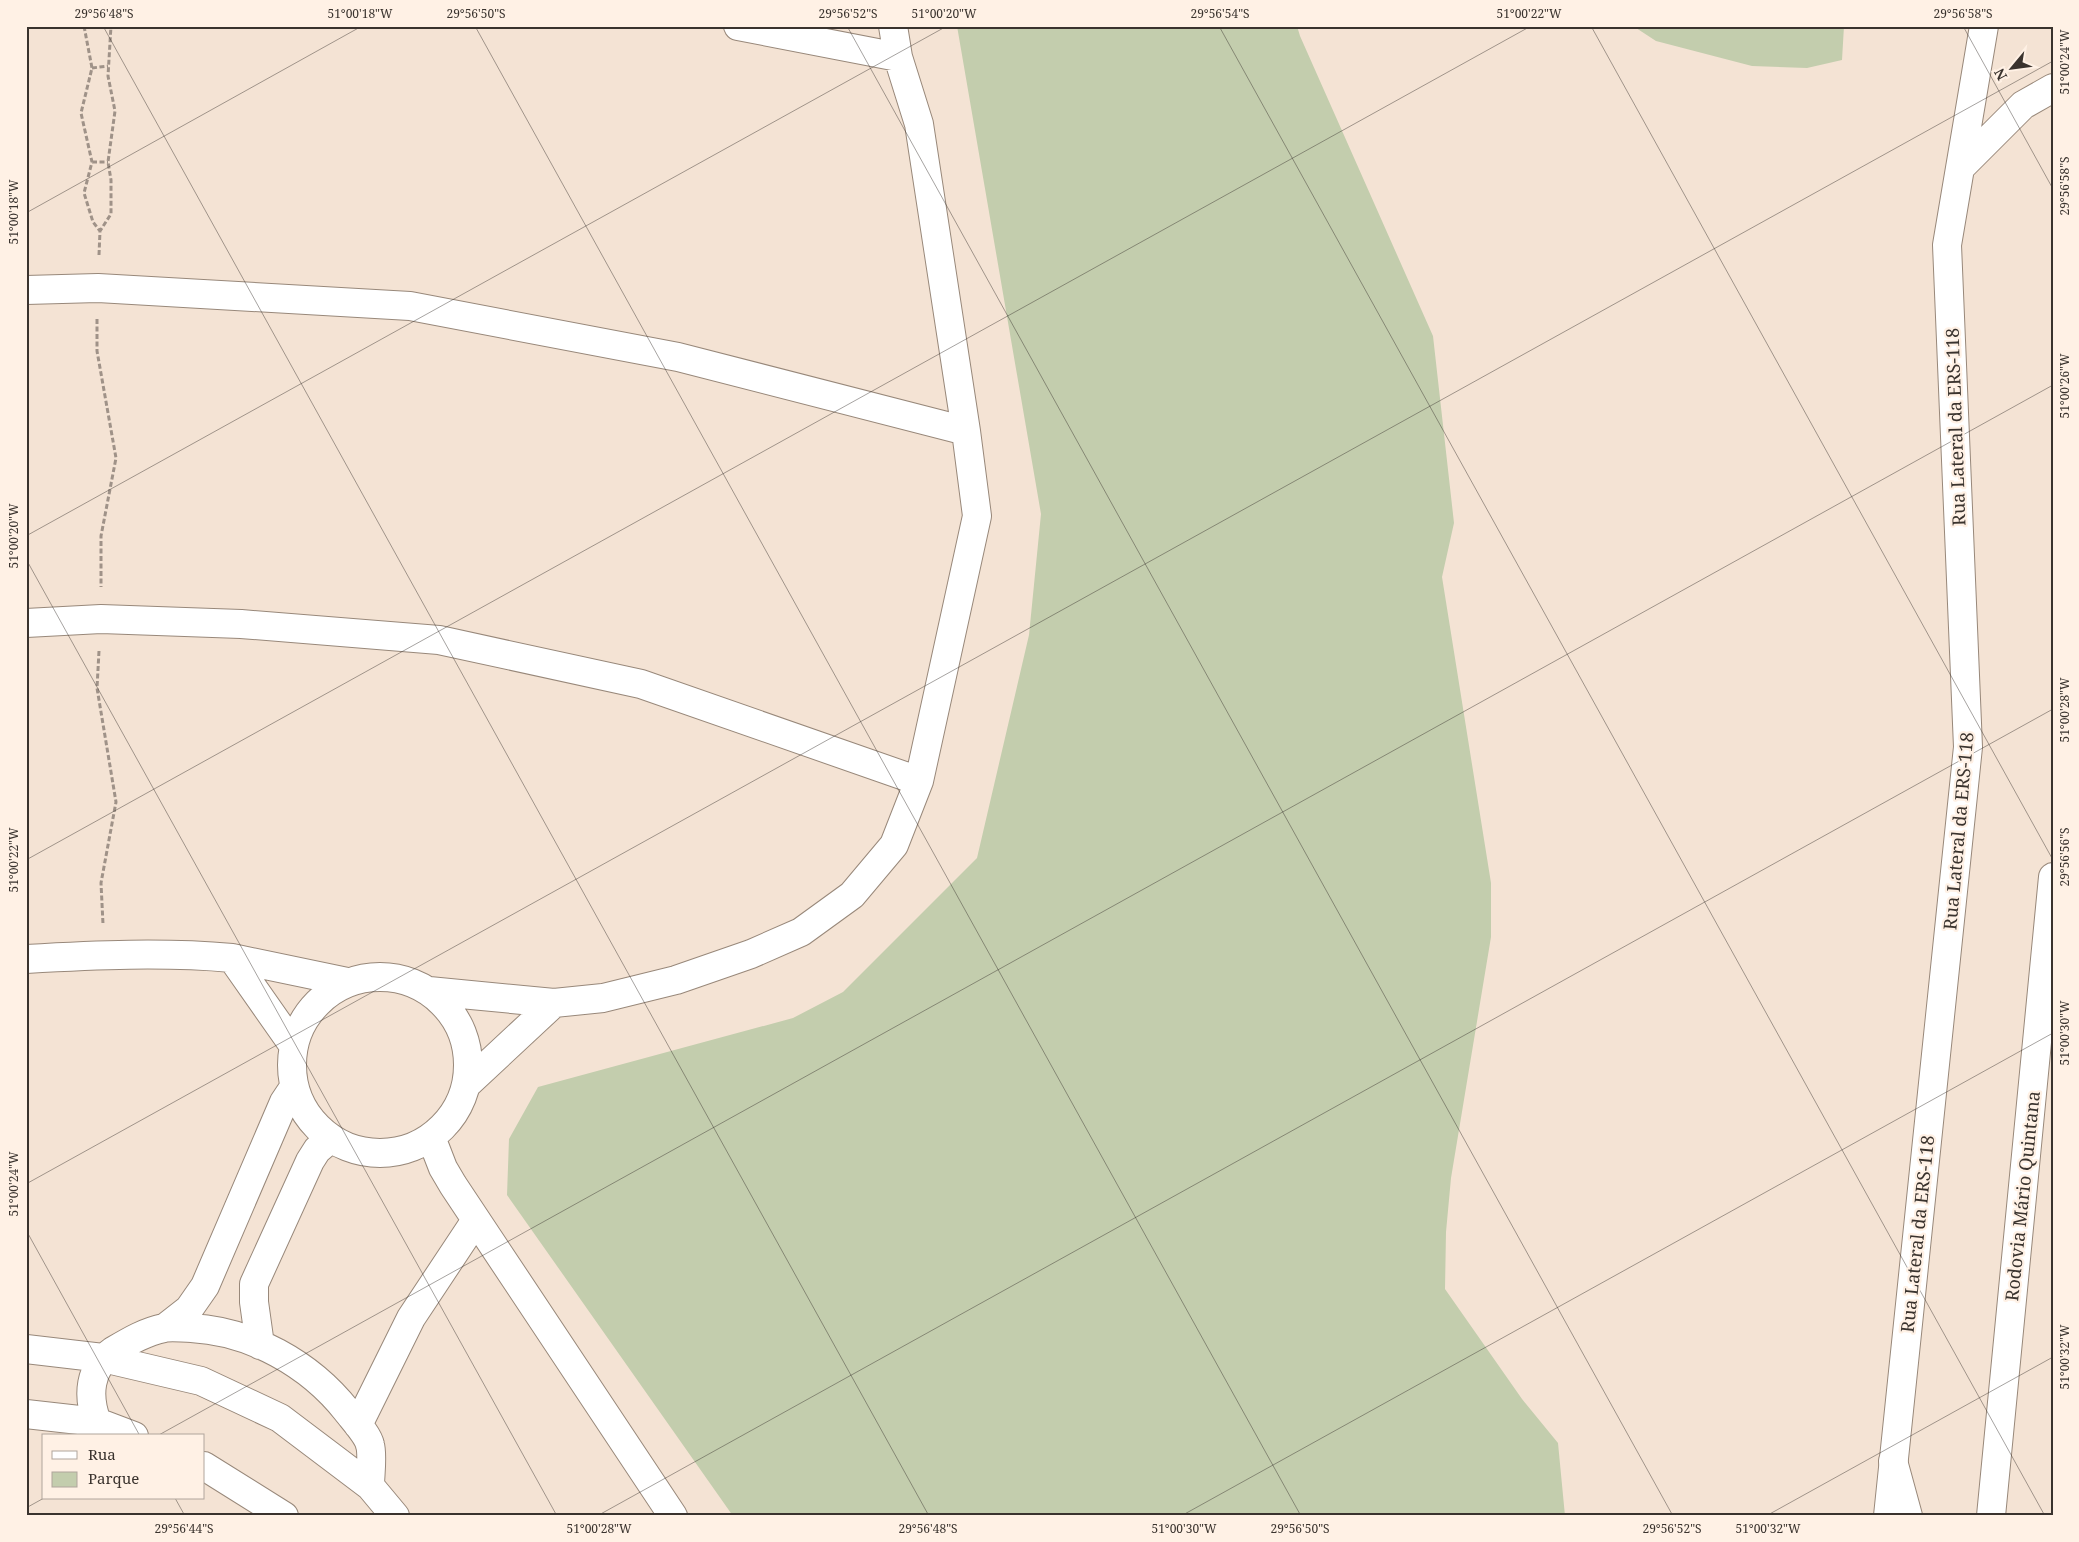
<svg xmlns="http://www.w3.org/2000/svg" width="2079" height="1542" font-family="'Noto Serif',serif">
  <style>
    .green { fill: #c3cdad }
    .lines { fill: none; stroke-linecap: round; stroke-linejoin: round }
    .minor-casing { stroke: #98887a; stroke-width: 30 }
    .major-casing { stroke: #98887a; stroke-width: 30 }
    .highway-casing { stroke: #98887a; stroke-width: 30 }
    .path { stroke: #9f9288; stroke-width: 3; stroke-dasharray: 5 2.5; stroke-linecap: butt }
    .minor { stroke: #fff; stroke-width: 28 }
    .major { stroke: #fff; stroke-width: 28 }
    .highway { stroke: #fff; stroke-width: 28 }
    .ticks { fill: none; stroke: #3a332e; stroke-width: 1; stroke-opacity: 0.45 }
    .labels { text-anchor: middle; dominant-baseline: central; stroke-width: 4.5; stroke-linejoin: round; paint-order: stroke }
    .street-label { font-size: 18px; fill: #3a332e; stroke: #fff1e5 }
    .neatline { fill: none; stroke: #3a332e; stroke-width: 2 }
    .ticks-label { font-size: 12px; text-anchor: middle; fill: #3a332e }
  </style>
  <rect width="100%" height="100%" fill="#f4e3d4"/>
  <path class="green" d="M957,26H1297L1300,36L1433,336L1454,523L1442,577L1491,883V937L1451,1178L1446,1232L1445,1289L1522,1399L1558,1443L1565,1516H733L507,1195L509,1139L538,1087L793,1018L843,992L977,858L1029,635L1041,514Z
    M1633,26H1844L1842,60L1807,68L1752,66L1656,41Z"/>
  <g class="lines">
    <defs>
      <path id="minor" d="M738,26L898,57
        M26,290L98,288L410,306L678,357L966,431
        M26,623L101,619L241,624L439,640L641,684L919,781
        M26,959C96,955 163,952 232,958
        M292 1065a88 88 0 1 1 176 0a88 88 0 1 1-176 0Z
        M429,991L554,1003L466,1085
        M554,1003L603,998L676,980L751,954L801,932L852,895L894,845L919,781L977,516L966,431L919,124L898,57L893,26
        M293,1045L232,958L347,982
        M431,1137L443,1168L453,1185L673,1516
        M166,1327L189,1309L205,1286L284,1102L294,1087
        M260,1345L254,1302V1284L310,1161L317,1150L331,1138
        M26,1349L103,1358L201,1381L280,1418L370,1486L395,1516
        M26,1414L97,1422L134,1436
        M97,1422C87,1396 89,1368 113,1351C130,1341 145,1332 164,1328C172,1326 182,1328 191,1328C251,1331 310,1364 347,1411C353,1419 368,1435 370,1445C373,1455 370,1475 370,1486
        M358,1425L411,1318L476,1220
        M204,1466L284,1516"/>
      <path id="major" d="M1960,168L2023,105L2053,88
        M1888,1516L1968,747L1947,245L1984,26"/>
      <path id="highway" d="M1893,1461L1908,1516
        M1991,1516L2053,877"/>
    </defs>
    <use href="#minor" class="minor-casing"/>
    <use href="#major" class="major-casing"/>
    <use href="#highway" class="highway-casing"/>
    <path class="path" d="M84,26L92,68L81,113L92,162L84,193L93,222L100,231
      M92,68L108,66
      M92,162H108
      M99,255L100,231L111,214V180L108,162L115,111L108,76L111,26
      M97,319V351L116,458L101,536V587
      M99,651L97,688L116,802L101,883L103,924"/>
    <use href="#minor" class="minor"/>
    <use href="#major" class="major"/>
    <use href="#highway" class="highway"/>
  </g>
  <path class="ticks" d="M103,26L929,1516M475,26L1301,1516M847,26L1673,1516M1219,26L2045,1516M1591,26L2053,860M1963,26L2053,189M26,213L362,26M26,536L947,26M26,559L557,1516M26,860L1531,26M26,1184L2053,61M26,1230L140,1436M157,1436L2053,385M175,1498L185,1516M26,1508L44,1498M597,1516L2053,709M1181,1516L2053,1033M1766,1516L2053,1357"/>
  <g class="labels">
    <g class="street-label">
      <text transform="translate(1955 427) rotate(-92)">Rua Lateral da ERS-118</text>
      <text transform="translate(1958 831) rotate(-85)">Rua Lateral da ERS-118</text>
      <text transform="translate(2022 1196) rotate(-84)">Rodovia Mário Quintana</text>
      <text transform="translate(1917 1234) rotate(-84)">Rua Lateral da ERS-118</text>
    </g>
  </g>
  <rect width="2079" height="1542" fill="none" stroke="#fff1e5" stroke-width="55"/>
  <rect x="42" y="1434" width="162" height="65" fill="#fff1e5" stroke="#b0a59c"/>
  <rect x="52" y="1451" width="25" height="8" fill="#ffffff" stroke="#b0a59c"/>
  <text x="88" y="1460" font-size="15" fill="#3a332e">Rua</text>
  <rect x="52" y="1472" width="25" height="15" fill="#c3cdad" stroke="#b0a59c"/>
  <text x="88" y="1484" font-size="15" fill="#3a332e">Parque</text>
  <g transform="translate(2012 68) rotate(241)" stroke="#fff1e5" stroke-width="4" paint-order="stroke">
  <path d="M0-4L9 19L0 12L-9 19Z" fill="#3a332e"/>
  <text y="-8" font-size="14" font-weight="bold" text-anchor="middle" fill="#3a332e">N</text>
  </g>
  <rect x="28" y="28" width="2024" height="1486" class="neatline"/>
  <g class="ticks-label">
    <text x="104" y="18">29°56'48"S</text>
    <text x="360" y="18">51°00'18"W</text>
    <text x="476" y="18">29°56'50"S</text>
    <text x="848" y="18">29°56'52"S</text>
    <text x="944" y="18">51°00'20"W</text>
    <text x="1220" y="18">29°56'54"S</text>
    <text x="1529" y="18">51°00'22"W</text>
    <text x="1963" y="18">29°56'58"S</text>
    <text transform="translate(2065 62) rotate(-90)" y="4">51°00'24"W</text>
    <text transform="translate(2065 186) rotate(-90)" y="4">29°56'58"S</text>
    <text transform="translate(14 212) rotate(-90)" y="4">51°00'18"W</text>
    <text transform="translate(2065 386) rotate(-90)" y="4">51°00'26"W</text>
    <text transform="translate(14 536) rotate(-90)" y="4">51°00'20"W</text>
    <text transform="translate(2065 710) rotate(-90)" y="4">51°00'28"W</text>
    <text transform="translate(2065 857) rotate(-90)" y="4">29°56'56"S</text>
    <text transform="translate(14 860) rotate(-90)" y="4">51°00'22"W</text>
    <text transform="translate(2065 1033) rotate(-90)" y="4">51°00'30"W</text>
    <text transform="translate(14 1184) rotate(-90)" y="4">51°00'24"W</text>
    <text transform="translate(2065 1357) rotate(-90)" y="4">51°00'32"W</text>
    <text x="184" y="1533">29°56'44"S</text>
    <text x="599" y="1533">51°00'28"W</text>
    <text x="928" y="1533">29°56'48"S</text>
    <text x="1184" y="1533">51°00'30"W</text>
    <text x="1300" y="1533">29°56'50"S</text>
    <text x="1672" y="1533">29°56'52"S</text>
    <text x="1768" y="1533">51°00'32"W</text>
  </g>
</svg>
